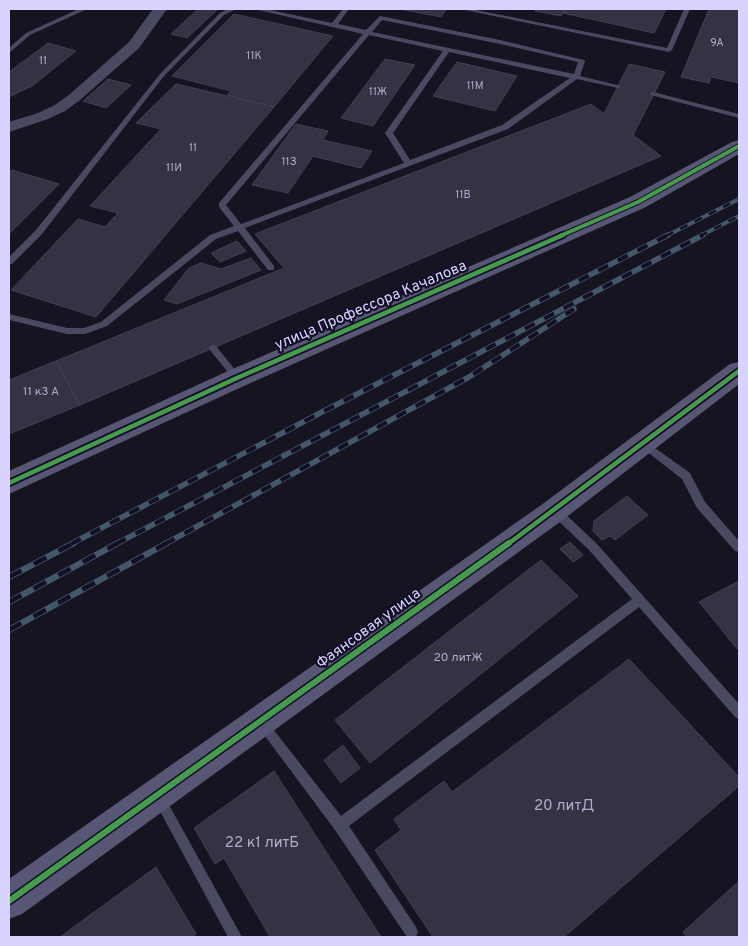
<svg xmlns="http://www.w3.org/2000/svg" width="748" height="946" font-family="Overpass,sans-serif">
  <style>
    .building { fill: #343243; stroke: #433f54 }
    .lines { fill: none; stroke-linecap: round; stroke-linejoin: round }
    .lane { fill: #4a4962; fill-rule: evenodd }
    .street { fill: #4a4962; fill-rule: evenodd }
    .secondary { fill: #575674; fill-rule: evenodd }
    .rail-far2-casing { stroke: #43596b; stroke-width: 4 }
    .rail-far1-casing { stroke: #43596b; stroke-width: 5.5 }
    .rail-casing { stroke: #43596b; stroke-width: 6 }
    .rail-far2 { stroke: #130f26; stroke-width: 2.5; stroke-dasharray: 8; stroke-linecap: butt }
    .rail-far1 { stroke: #130f26; stroke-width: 4; stroke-dasharray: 11; stroke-linecap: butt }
    .rail { stroke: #130f26; stroke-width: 4.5; stroke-dasharray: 14; stroke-linecap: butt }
    .cycleway-far2-casing { stroke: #130f26; stroke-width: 6 }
    .cycleway-far1-casing { stroke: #130f26; stroke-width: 8 }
    .cycleway-casing { stroke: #130f26; stroke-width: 9 }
    .cycleway-far2 { stroke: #469c4c; stroke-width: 4 }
    .cycleway-far1 { stroke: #469c4c; stroke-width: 4.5 }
    .cycleway { stroke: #469c4c; stroke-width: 6 }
    .labels { text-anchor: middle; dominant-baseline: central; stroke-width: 4.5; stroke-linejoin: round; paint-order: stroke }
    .far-number-label { font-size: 11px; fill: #b0acd0 }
    .number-label { font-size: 12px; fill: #b0acd0 }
    .street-label { font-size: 15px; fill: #d9d4ff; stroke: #130f26 }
    .near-number-label { font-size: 15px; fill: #b0acd0 }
  </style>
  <rect width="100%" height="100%" fill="#161421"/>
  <path class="building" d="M198,9H218L187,38L171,34Z
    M400,9H446L441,17Z
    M536,9H566L561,16L535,11Z
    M566,9H666L654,33L563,13Z
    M709,9H739V83L711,77L709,83L681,77Z
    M234,14L333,36L274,107L227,95L231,91L172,76Z
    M48,43L76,51L32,86L9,97V72Z
    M385,59L415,65L373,126L341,118Z
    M457,62L517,76L495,111L433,96Z
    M629,64L665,72L633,135L661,156L80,405L56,361L284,268L255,234L591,104L604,114Z
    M108,79L131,85L106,108L83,101Z
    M176,84L274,107L96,317L11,290L78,219L105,227L118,213L90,206L161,129L136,123Z
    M296,124L328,131L323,140L372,151L361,168L313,156L288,193L252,185Z
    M12,170L59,184L9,234V173Z
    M237,241L246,251L220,262L211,253Z
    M251,258L261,270L177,304L164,300L189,268L201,263L221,269Z
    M56,361L80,405L9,434V380Z
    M627,496L648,515L615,540L610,536L602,540L593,531L594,521Z
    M570,542L583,555L573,562L560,549Z
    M541,560L578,596L370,763L335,720Z
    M739,581V651L699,602Z
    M629,659L739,777V786L564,937H433L375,850L401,830L394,819L444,781L452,792Z
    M343,745L360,768L341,783L324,760Z
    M274,771L381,937H270L224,858L215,864L194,828Z
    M156,867L196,934L192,937H60Z
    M739,881V937H687L683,932Z"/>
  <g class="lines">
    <path class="lane" d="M79,9H87L30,35L9,53V48L26,33Z
      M228,9H236L224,15L164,76L42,234L12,264L9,265V257L36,230L160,74L220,13Z
      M254,9H265L332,23L343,9H349L338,24L366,30L380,16L500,40L584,60L585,61L580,76L621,86L618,88L577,79L508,129L245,228L274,266V270H268L238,231L216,239L107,326L85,334H67L9,320V314L67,328H84L101,322L210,235L234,226L219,207V203L363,34ZM382,20L500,44L578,62L574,74L372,32ZM369,35L443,51L385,133L404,163L241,224L226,205ZM449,52L570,78L502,125L410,160L393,133Z
      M460,9H471L667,48L684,9H690L672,50L669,52Z
      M653,92L739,114V118L651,95V93Z
      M213,345L216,346L240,376L242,378L240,380H234L210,350L209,348L210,346Z
      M644,440L690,473L705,502L739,541V552L735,551L697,508L682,479L641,447L639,444L641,441Z
      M555,507L559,508L597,544L739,704V719L735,717L639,607L349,826L416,927L418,932L416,937H407L335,830L256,724L258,720L262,718L266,720L341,816L632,599L589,550L551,514L550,511L551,508Z
      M159,792L163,794L242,937H228L155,802L153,798L155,794Z"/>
    <path class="street" d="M153,9H167L139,48L80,100L65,111L48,119L9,132V122L38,113L55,105L70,94L129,42Z"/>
    <path class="secondary" d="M739,140V154L646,207L246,385L9,494V471L228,371L630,197L732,142Z
      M739,362V384L564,519L22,914L9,919V879L544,503L730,364Z"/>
    <defs>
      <path id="rail-far2" d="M666,236L739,199
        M700,236L739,216"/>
      <path id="rail-far1" d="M71,544L324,411L668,235
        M116,544L703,235
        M165,544L469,377L574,309"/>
      <path id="rail" d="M9,577L74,543
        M9,602L118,543
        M9,630L167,543"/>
    </defs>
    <use href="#rail-far2" class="rail-far2-casing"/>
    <use href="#rail-far1" class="rail-far1-casing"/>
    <use href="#rail" class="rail-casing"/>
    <use href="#rail-far2" class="rail-far2"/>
    <use href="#rail-far1" class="rail-far1"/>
    <use href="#rail" class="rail"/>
    <defs>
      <path id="cycleway-far2" d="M560,236L638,202L739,146"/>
      <path id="cycleway-far1" d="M9,483L237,378L563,235
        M508,544L739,371"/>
      <path id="cycleway" d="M9,901L509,543"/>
    </defs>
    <use href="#cycleway-far2" class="cycleway-far2-casing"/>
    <use href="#cycleway-far1" class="cycleway-far1-casing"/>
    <use href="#cycleway" class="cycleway-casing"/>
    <use href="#cycleway-far2" class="cycleway-far2"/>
    <use href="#cycleway-far1" class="cycleway-far1"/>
    <use href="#cycleway" class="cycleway"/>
  </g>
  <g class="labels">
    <g class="far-number-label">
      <text x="717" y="43">9А</text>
      <text x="254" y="56">11К</text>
      <text x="43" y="61">11</text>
      <text x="475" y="86">11М</text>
      <text x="378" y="92">11Ж</text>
      <text x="193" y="148">11</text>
      <text x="289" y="162">11З</text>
      <text x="174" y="168">11И</text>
      <text x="463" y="195">11В</text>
    </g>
    <g class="number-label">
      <text x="41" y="392">11 к3 А</text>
      <text x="458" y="658">20 литЖ</text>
    </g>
    <g class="street-label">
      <text transform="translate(371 306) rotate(-23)">улица Профессора Качалова</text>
      <text transform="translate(369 629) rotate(-36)">Фаянсовая улица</text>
    </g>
    <g class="near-number-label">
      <text x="564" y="806">20 литД</text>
      <text x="262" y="843">22 к1 литБ</text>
    </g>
  </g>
  <rect width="748" height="946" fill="none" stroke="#d9d4ff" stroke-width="20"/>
</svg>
